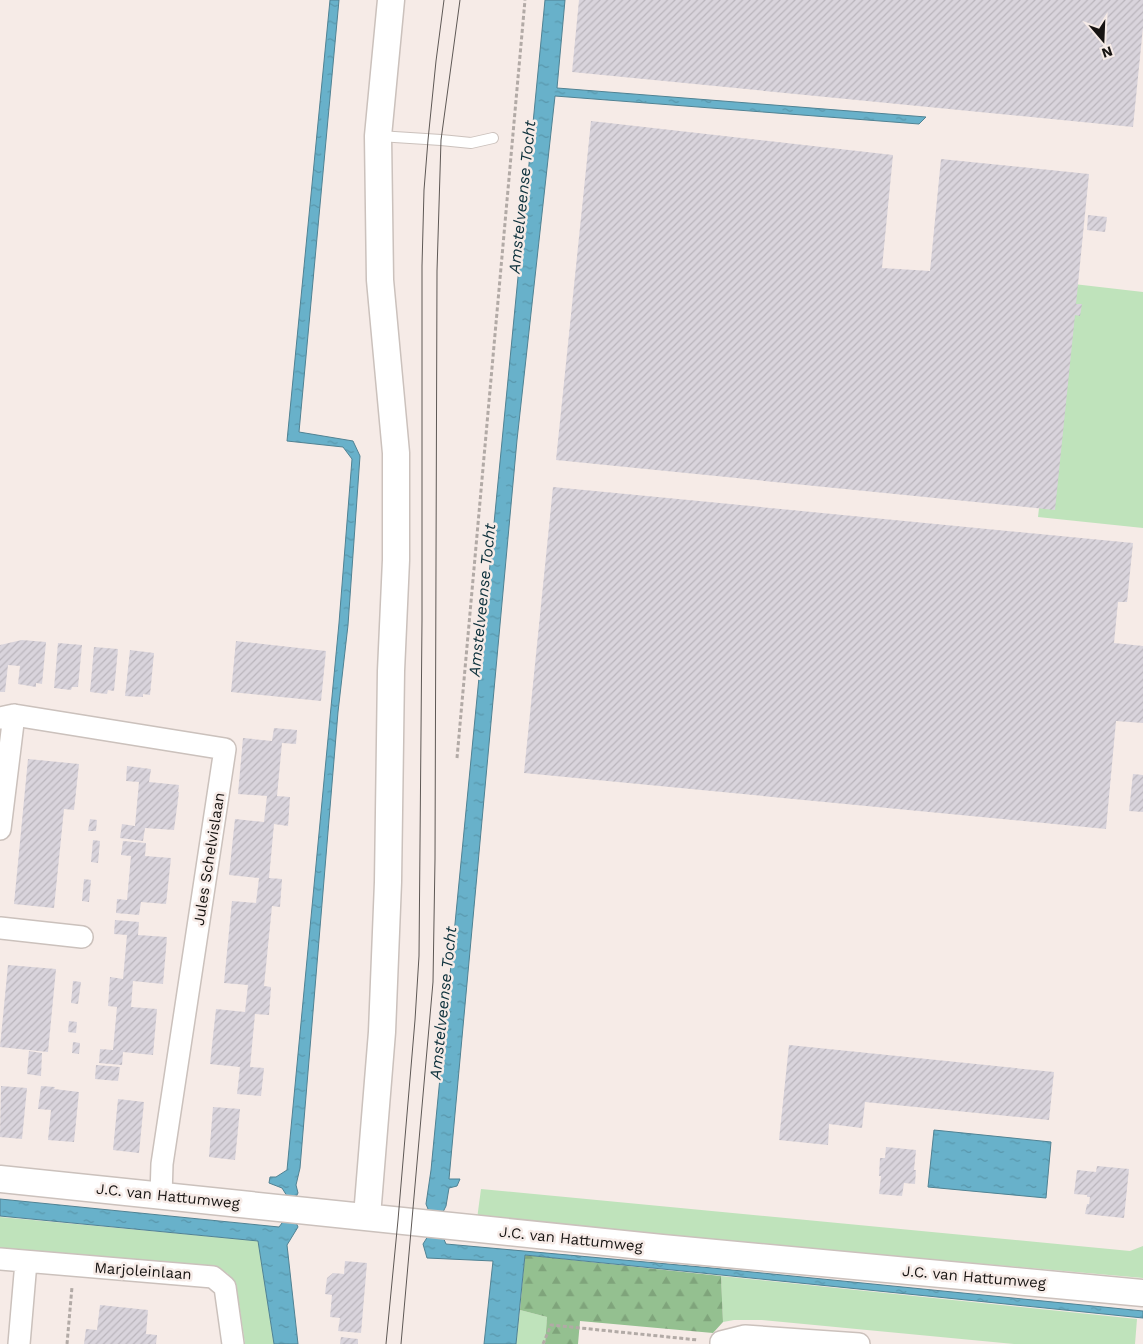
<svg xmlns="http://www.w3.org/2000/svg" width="1143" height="1344" font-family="'Work Sans',sans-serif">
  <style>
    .green { fill: #bfe3bb }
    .forest { fill: url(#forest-firs) }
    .water { fill: url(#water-ripples); stroke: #508293 }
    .building { fill: url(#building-hatch) }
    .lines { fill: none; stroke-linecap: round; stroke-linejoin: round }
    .service-casing { stroke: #cbc1bc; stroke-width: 12 }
    .minor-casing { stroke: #cbc1bc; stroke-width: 24 }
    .tertiary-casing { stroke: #cbc1bc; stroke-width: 29 }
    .path { stroke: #b2aaa6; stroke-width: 3; stroke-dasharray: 4 2.5; stroke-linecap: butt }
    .service { stroke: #fff; stroke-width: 10 }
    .minor { stroke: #fff; stroke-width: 21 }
    .tertiary { stroke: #fff; stroke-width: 26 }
    .tram { stroke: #5e5855; stroke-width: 1 }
    .labels { text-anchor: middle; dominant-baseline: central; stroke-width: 5; stroke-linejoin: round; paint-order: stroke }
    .street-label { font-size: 15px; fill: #171412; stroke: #f6ebe7 }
    .water-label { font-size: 16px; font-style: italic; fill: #0c303b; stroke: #f6ebe7 }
  </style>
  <defs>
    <pattern id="forest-firs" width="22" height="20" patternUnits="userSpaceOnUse" patternTransform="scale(1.25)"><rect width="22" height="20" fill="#94c090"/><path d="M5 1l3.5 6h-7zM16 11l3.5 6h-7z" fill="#7fa47b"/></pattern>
    <pattern id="water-ripples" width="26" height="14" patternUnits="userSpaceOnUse" patternTransform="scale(1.25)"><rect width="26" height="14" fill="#68b1ca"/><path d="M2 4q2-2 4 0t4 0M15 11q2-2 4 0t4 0" fill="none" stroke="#5997ac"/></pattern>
    <pattern id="building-hatch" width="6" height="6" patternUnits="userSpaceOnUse" patternTransform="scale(1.25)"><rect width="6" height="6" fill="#d9d4dc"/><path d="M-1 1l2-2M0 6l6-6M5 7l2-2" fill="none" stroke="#bab5bc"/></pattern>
  </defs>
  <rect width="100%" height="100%" fill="#f6ebe7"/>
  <path class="green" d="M1065,283L1143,292V528L1038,517Z
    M481,1189L1130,1251L1143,1246V1278L477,1219Z
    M0,1217L258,1241L274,1344H245L236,1285L227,1273L210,1270L0,1249Z
    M721,1276L1137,1319L1135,1344H1014L762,1320H734L723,1322Z
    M520,1310L547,1317L545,1344H516Z"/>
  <path class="forest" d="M525,1255L721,1276L723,1322L713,1333L580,1321L578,1344H545L547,1317L520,1310Z"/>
  <path class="water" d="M330,0H339L299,432L353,441L360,456L348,625L338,712L300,1168L296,1185L298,1193L296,1197L287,1196L282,1188L269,1183L270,1177H276L287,1170L339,623L352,459L343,447L287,441Z
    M545,0H565L557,88L926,117L919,124L555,96L517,440L449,1179H460L457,1186L449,1188L446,1206L442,1214H430L426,1204L431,1170Z
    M934,1130L1051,1142L1046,1198L928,1187Z
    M0,1199L279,1227L285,1219L295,1220L298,1227L287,1245L298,1344H274L258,1241L0,1216Z
    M428,1236L443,1237L446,1244L712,1268L1143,1311V1318L525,1255L516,1344H484L493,1261L427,1258L423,1244Z"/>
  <path class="building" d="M579,0H1143V27L1133,127L572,72Z
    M591,121L893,155L882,268L930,271L941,159L1089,174L1076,304H1082L1080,316L1075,315L1055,510L556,460Z
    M1088,215L1107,217L1105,232L1087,230Z
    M553,487L1133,543L1127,602H1118L1114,643L1143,646V723L1116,721L1106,829L524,773Z
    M22,640L46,642L42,684L36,683V687L18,684L20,666L8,665L5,692H0V645Z
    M236,641L326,651L321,701L231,692Z
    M58,643L82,645L78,687H72L71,690L54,688Z
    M94,647L118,649L114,691L108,690L107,694L90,692Z
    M130,650L154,653L150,695L143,694V697L125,696Z
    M274,728L297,730L296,744L282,743L277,796L290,797L289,812L288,826L274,824L269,878L282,879L280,907L272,906L264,986L271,987L269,1015L255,1014L250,1067L264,1068L261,1096L237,1094L240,1067L210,1064L216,1009L245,1012L248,985L224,983L232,901L256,903L259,878L229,875L235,819L264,822L267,796L238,794L243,738L272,741Z
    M28,759L79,764L74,810L64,809L54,908L14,904Z
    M127,766L151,769L149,782L179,785L178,792H179L174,830L145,828L143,841L120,838L122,824L135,826L139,782L126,781Z
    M1133,774L1143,775V812L1129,811Z
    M90,819L97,820L96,831H88Z
    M93,840L100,841L98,863L91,862Z
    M123,841L146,843L145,856L171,858L166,904L141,902L139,915L116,913L117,899L127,900L131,856L121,855Z
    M84,879L91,880L89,902L82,901Z
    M115,920L139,922L138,935L167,937L163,984L133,981L131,1007L157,1009L153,1055L123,1052L122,1065L99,1063L100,1049L113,1050L117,1007L108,1006L110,977L123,979L127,935L114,934Z
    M8,965L56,969L48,1052L0,1047Z
    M73,981L81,982L78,1004L71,1003Z
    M69,1021L77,1022L76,1033L68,1032Z
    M73,1042L80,1043L79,1054L72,1053Z
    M789,1045L1054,1072L1049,1120L865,1102L862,1128L829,1124L828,1145L779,1140Z
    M29,1051L42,1053L41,1076L27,1074Z
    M96,1065L120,1067L118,1081L95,1079Z
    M1,1086L27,1088L22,1139L0,1137Z
    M41,1086L55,1087L54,1089L79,1092L74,1142L48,1140L51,1110L38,1109Z
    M118,1099L144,1102L139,1153L113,1150Z
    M213,1107L240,1109L235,1160L209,1157Z
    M886,1147L916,1150L914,1170H916L915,1184L904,1183L902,1196L879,1194L881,1176H879L880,1158H885Z
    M1097,1166L1129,1169L1124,1218L1085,1214L1087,1204H1089L1090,1197H1087V1195L1074,1194L1077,1170L1096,1172Z
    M345,1261L367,1263L361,1333L338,1331L340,1318L330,1317L332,1295L325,1294L327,1278L333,1273L344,1274Z
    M100,1305L148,1310L146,1334L157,1335L156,1344H84L86,1329L97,1330Z
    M341,1337L358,1339V1344H340Z"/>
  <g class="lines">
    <defs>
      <path id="service" d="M379,136L441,140L471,143L493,138"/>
      <path id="minor" d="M0,718L14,715L225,749L162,1164L161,1196
        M0,829L14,715
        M0,928L82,937
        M0,1259L213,1277L225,1287L233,1344
        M19,1344L26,1262
        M721,1344V1342L745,1336L859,1344"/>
      <path id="tertiary" d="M0,1179L662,1248L1143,1293
        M367,1216L382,1032L388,882L391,671L396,560V453L380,280L378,136L391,0"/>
    </defs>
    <use href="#service" class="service-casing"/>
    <use href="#minor" class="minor-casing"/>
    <use href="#tertiary" class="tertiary-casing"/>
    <path class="path" d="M457,758L525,0
      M67,1344L72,1287
      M543,1344L551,1325L698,1340"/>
    <use href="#service" class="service"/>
    <use href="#minor" class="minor"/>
    <use href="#tertiary" class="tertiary"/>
    <path class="tram" d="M386,1344L398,1220L415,1020L419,956L422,620V266L424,190L428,140L436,61L444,0
      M401,1344L433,982L435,859L437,271L441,140L460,0"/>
  </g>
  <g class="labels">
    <g class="street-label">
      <text transform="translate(209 859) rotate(-81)">Jules Schelvislaan</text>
      <text transform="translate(168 1196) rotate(6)">J.C. van Hattumweg</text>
      <text transform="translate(571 1239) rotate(6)">J.C. van Hattumweg</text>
      <text transform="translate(143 1271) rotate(4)">Marjoleinlaan</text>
      <text transform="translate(974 1277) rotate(5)">J.C. van Hattumweg</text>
    </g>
    <g class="water-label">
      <text transform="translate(522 197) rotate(-84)">Amstelveense Tocht</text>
      <text transform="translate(482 600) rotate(-84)">Amstelveense Tocht</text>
      <text transform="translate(443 1003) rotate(-84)">Amstelveense Tocht</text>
    </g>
  </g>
  <g transform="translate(1103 40) rotate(161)" stroke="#f6ebe7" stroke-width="4" paint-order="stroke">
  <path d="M0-4L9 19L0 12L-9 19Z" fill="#171412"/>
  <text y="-8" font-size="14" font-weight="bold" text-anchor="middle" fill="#171412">N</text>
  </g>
</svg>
